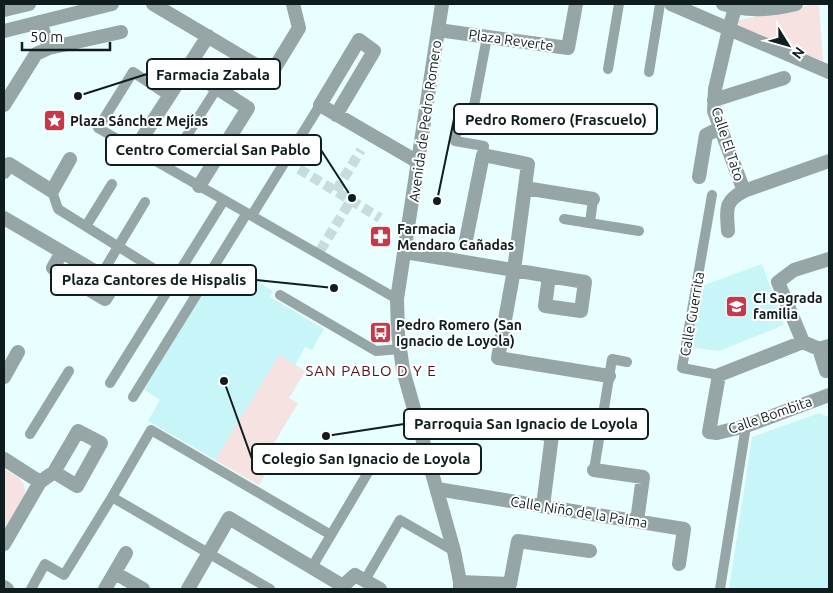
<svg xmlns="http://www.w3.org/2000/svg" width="833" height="593" font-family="Ubuntu,sans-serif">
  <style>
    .built { fill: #c8f6f8 }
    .green { fill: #f7e2e2 }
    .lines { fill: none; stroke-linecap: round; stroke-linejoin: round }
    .pedestrian-tunnel { stroke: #c8dcdd; stroke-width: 10; stroke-dasharray: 10 5; stroke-linecap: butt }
    .pedestrian { stroke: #96a5a6; stroke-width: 10 }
    .minor { stroke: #96a5a6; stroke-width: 14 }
    .tertiary { stroke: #96a5a6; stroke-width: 14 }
    .labels { text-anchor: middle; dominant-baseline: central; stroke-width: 4; stroke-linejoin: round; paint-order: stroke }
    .street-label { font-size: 14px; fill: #101d1e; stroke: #fff }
    .poi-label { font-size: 14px; font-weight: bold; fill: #101d1e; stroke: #fff; text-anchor: start }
    .neighbourhood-label { font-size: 15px; letter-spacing: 1px; fill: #540f19; stroke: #fff }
    .leader { fill: none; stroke: #101d1e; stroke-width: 2 }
    .callout-dot { fill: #101d1e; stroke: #fff; stroke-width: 2 }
    .callout { fill: #fff; stroke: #101d1e; stroke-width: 2 }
    .callout-label { font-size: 15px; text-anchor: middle; font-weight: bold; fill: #101d1e }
  </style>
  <rect width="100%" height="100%" fill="#e8feff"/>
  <path class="built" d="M227,264L273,291L270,297L324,329L312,350L305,347L295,365L305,371L289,398L298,403L271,448L278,452L259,485L148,421L160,400L144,390L217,267Z
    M762,264L784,325L719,351L689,347L699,287Z
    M819,413L829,417V589H729L752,437Z"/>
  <path class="green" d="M815,4H819L823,61L744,30L735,21Z
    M279,355L305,371L289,398L298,403L271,448L278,452L259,485L215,460Z
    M4,469C15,476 29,481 24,496L4,532Z"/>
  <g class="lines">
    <path class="pedestrian-tunnel" d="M299,169L380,218
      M336,191L361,150
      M320,251L351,200"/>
    <path class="pedestrian" d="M608,69L619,4
      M649,72L660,4
      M169,96L133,72L98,128L397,299
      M483,155L484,146L455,141L460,109L473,111L487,37
      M167,167L217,88
      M52,191L58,209L196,295
      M712,195L682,368L719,375
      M252,215L320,105
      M564,219L639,231
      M590,223L593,199
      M86,226L112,184
      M101,275L145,202
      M280,295L376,351L400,349
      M110,383L224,200
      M133,397L247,213
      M30,434L69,371
      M594,470L612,359L627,362
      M112,497L270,589
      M312,567L373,464L425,447
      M365,580L400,520L454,551
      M31,589L45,564L64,575L112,497L151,430L331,535
      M720,589L746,426"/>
    <path class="minor" d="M153,4L271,74L299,28L293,4
      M735,8L729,29L715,89L714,111L744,191
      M40,22L49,48L121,32
      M438,30L568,48L576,4
      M187,69L248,108L199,186
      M714,100L784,78
      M4,105L36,54L49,48
      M336,115L374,51L359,40L320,105L418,162
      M135,149L208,36
      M4,172L9,164L52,191L70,159
      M699,177L706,135L720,128
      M525,188L593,199
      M4,218L115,283L105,299L53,268L62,252
      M728,231C727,210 723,202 744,191L829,161
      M465,245L483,155L528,164L514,270L498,358L609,376
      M405,252L585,282L581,311L545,306L549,276
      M803,342L778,282L794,270L829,259
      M829,346L819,349L826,371L829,370
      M819,349L803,342L719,375L709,432L717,433L746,426L829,395
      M4,377L18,352
      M489,424L552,435L543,506
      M4,459L40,482
      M594,470L643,477L637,521
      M437,489L684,529L679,564
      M4,544L40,482L54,472L78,431L101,443L77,486L54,472
      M115,573L143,589
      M460,582L510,584L518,541L590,551
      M105,589L126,553
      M188,589L229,518L343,586
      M341,589L343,586L355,575L380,589"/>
    <path class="tertiary" d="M442,4L397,299L398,334L403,370L454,551L460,582V589
      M671,4L829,72
      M723,4C746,12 772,10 796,4
      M4,10L29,4
      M4,31L112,4
      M4,587L7,589"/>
  </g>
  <defs>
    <symbol id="sight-square" viewBox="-11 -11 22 22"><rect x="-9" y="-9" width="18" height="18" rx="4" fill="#c8384b" stroke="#fff"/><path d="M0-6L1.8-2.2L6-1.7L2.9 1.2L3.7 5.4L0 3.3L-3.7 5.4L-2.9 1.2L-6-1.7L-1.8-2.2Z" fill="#fff"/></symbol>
    <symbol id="pharmacy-square" viewBox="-11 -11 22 22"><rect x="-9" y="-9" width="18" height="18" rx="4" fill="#c8384b" stroke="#fff"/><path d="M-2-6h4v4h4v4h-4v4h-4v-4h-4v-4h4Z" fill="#fff"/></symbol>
    <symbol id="school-square" viewBox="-11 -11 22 22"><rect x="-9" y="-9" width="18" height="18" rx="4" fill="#c8384b" stroke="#fff"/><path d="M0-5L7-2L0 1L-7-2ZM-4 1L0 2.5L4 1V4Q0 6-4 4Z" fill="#fff"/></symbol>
    <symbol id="bus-square" viewBox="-11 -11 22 22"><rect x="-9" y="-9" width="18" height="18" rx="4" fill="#c8384b" stroke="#fff"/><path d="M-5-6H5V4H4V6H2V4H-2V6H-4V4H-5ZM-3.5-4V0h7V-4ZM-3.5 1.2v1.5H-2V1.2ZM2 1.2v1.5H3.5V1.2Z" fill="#fff"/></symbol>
  </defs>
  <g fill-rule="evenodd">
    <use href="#sight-square" x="42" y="108" width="25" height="25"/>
    <use href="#pharmacy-square" x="368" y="224" width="25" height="25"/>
    <use href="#school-square" x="724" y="294" width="25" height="25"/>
    <use href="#bus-square" x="368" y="320" width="25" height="25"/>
  </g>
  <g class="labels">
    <g class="street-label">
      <text transform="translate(511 40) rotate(8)">Plaza Reverte</text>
      <text transform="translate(425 121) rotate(-82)">Avenida de Pedro Romero</text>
      <text transform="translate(728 144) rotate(72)">Calle El Tato</text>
      <text transform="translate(692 314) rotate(-80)">Calle Guerrita</text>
      <text transform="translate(770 415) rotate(-19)">Calle Bombita</text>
      <text transform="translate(579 512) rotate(9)">Calle Niño de la Palma</text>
    </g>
    <g class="poi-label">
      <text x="70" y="121">Plaza Sánchez Mejías</text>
      <text x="397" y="229">Farmacia<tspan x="397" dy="16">Mendaro Cañadas</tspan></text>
      <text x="753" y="298">CI Sagrada<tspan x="753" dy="16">familia</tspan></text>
      <text x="396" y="325">Pedro Romero (San<tspan x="396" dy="16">Ignacio de Loyola)</tspan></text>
    </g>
    <g class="neighbourhood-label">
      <text x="371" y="370">SAN PABLO D Y E</text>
    </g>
  </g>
  <path class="leader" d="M78 96L147 74M437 201L454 119M352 198L321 150M334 288L256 280M326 436L404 424M224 381L252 459"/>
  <g class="callout-dot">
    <circle cx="78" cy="96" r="5"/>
    <circle cx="437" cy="201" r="5"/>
    <circle cx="352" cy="198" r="5"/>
    <circle cx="334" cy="288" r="5"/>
    <circle cx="326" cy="436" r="5"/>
    <circle cx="224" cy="381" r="5"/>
  </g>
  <g class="callout">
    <rect x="147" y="59" width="133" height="30" rx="5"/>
    <rect x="454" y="104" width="203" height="30" rx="5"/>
    <rect x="106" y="135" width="215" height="30" rx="5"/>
    <rect x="51" y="265" width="205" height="30" rx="5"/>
    <rect x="404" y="409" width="244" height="30" rx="5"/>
    <rect x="252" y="444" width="229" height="30" rx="5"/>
  </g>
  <g class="callout-label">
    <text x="213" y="80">Farmacia Zabala</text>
    <text x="556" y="125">Pedro Romero (Frascuelo)</text>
    <text x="213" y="155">Centro Comercial San Pablo</text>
    <text x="154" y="285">Plaza Cantores de Hispalis</text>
    <text x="526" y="429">Parroquia San Ignacio de Loyola</text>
    <text x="366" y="464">Colegio San Ignacio de Loyola</text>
  </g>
  <rect width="833" height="593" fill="none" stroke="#101d1e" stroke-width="10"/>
  <g transform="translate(788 45) rotate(127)" stroke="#ffffff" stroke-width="4" paint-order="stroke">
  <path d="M0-4L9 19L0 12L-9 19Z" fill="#101d1e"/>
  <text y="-8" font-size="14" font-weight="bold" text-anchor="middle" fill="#101d1e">N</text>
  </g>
  <path d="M22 42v8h88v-8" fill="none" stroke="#101d1e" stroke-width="2.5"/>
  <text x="30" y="42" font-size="15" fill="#101d1e" stroke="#ffffff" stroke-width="4" paint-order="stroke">50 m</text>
</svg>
